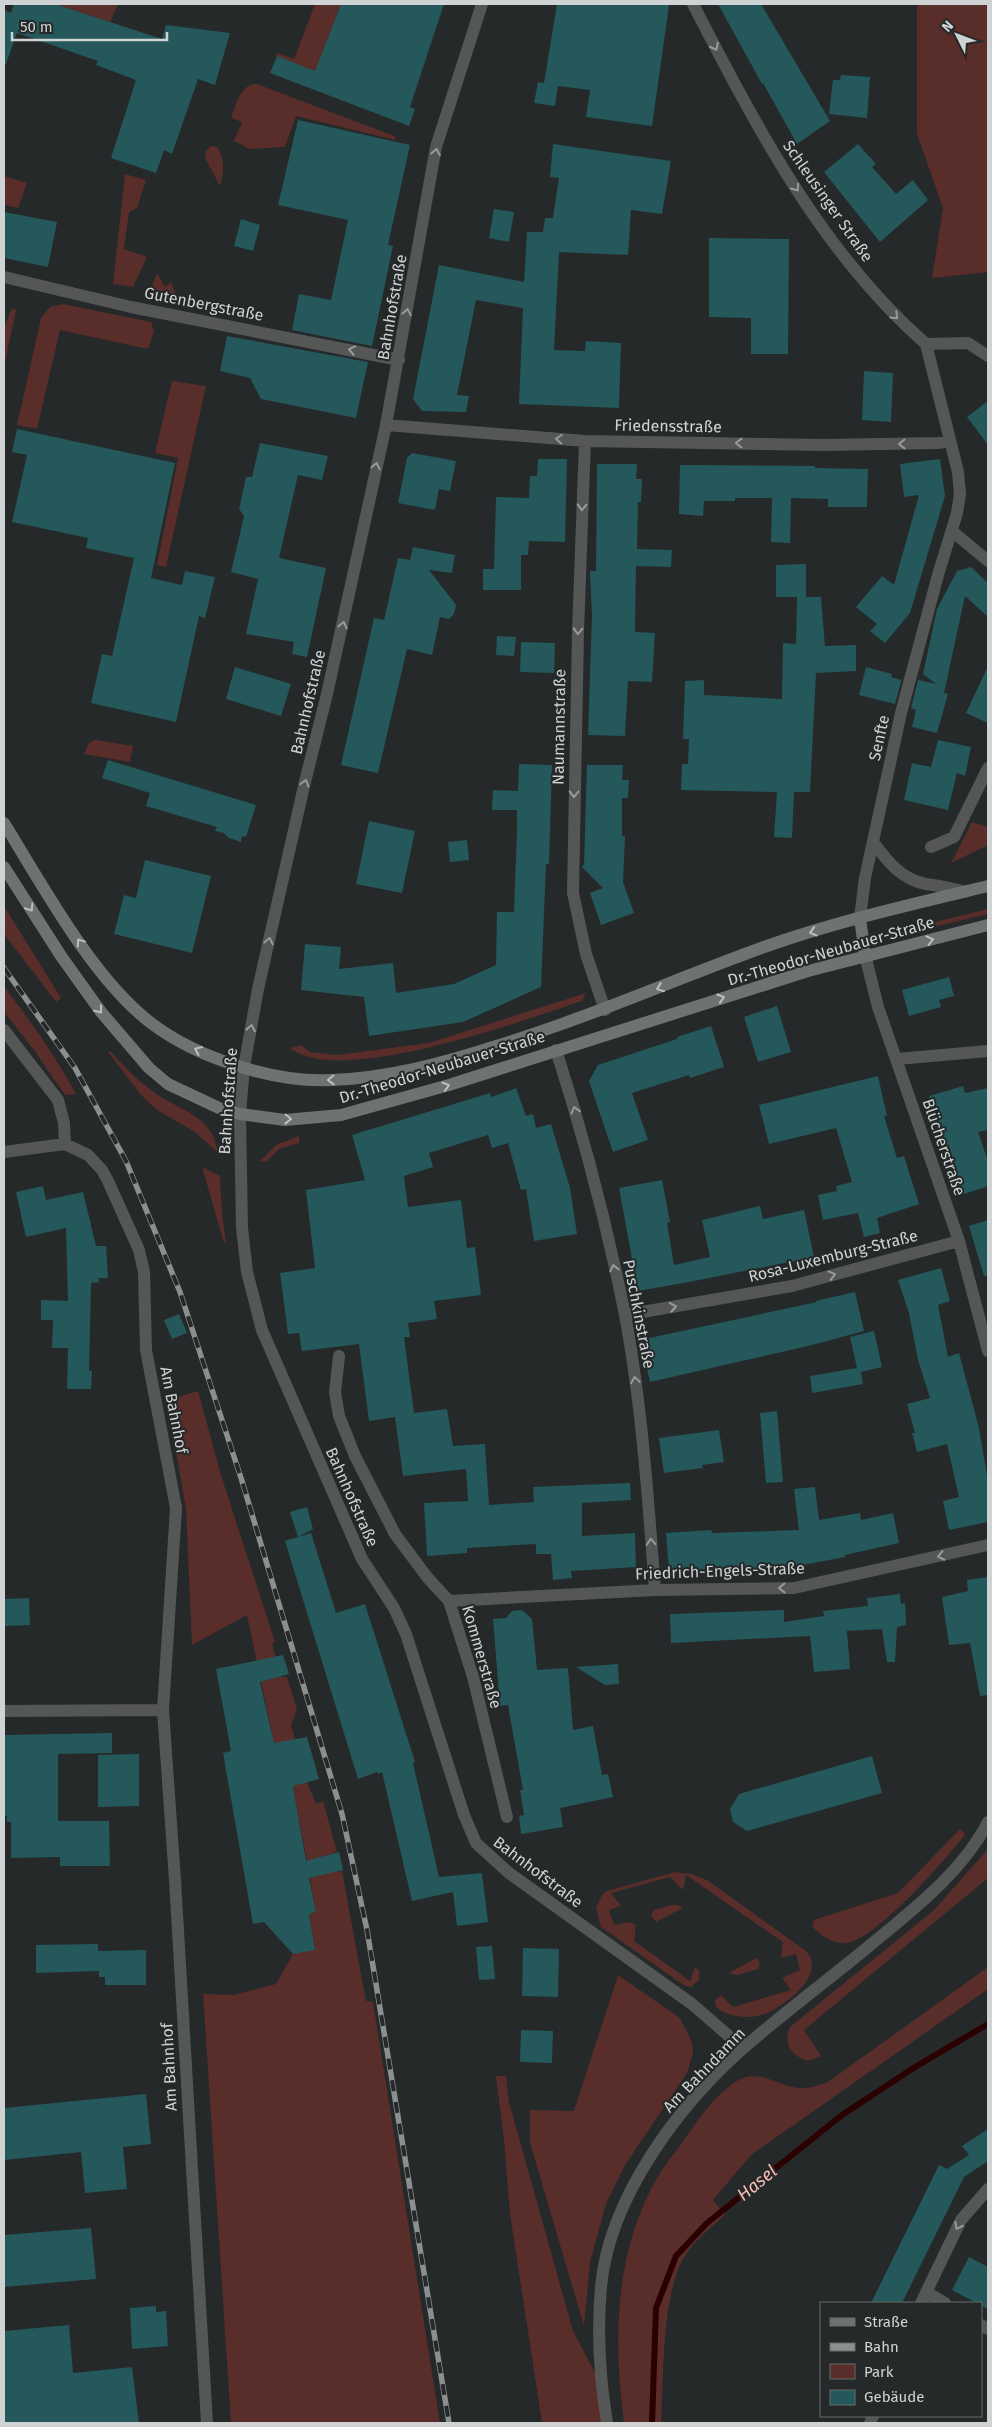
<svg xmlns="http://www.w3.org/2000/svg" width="992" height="2427" font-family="'Fira Sans',sans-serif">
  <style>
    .green { fill: #592d29 }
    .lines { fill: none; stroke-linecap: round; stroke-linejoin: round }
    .stream { stroke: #2a0001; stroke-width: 6 }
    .building { fill: #24585b }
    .street { stroke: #555757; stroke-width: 12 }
    .secondary { stroke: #6f7272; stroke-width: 12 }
    .rail-casing { stroke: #8c8f8f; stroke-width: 5.5 }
    .rail { stroke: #252929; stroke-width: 4; stroke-dasharray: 11; stroke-linecap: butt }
    .oneway { stroke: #999b9b }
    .oneway2 { stroke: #bdc0c0 }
    .labels { text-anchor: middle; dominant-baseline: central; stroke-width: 4; stroke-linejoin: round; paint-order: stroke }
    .street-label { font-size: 16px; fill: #d0d3d3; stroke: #252929 }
    .water-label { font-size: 18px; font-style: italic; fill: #fabbb5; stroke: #252929 }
  </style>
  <rect width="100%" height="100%" fill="#252929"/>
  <path class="green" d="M55,4H118L110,22Z
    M315,4H341L315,71L275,56L277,53L294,59Z
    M917,4H988V272L932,278L943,208L917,134Z
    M257,84L394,136L396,137L395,140L296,116L285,147L250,149L234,141L242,122L231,118C236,105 240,84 257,84Z
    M211,146L217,147C225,157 224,175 220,186L205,158L206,151Z
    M125,174L146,180L137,208L129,212L124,249L147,257L133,287L113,284Z
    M4,176L27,183L18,208L4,205Z
    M157,273L165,287L171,282L176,295L174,297L150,291Z
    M63,304L151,322L154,331L148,349L60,330L37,429L17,425L41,318L50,307Z
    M12,308L16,310L4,367V327Z
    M172,381L206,386L166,567L157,565L178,458L155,453Z
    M95,740L133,746L130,762L84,754L89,743Z
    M972,822L988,827V845L951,863Z
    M4,906L61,998L56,1002L4,934Z
    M988,909V914L920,930L919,926Z
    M4,986C30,1021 55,1055 76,1094L65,1095L34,1050L4,1012Z
    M586,993L582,1001C524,1020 339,1088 290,1048L301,1045L310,1052L337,1055L429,1043Z
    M110,1051C124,1066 138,1081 155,1093C183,1113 212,1114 218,1153L195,1132L157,1110L141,1095L108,1052Z
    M299,1136V1143L279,1149L266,1162L260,1161L276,1145Z
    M202,1167L220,1176L222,1214L226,1242L224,1243Z
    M198,1391L221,1475L275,1642L272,1644L281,1677H287L297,1709L291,1725L307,1782L316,1804L323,1801L337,1852L332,1853L337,1872L342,1871L366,2001L373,2002L440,2423H231L203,1994L234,1995L276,1984L293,1954L315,1949L309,1914L316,1912L285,1742L274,1743L247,1615L192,1645L186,1509L167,1400Z
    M960,1829L965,1834L964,1836C945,1860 874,1942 845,1943C833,1944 820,1935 812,1926L814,1920L898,1893Z
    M988,1849V1878L804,2030L821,2056L808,2061C792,2056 782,2044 790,2027L933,1911Z
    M675,1872L691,1874L707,1880L806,1951C829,1976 779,2011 758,2016C747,2018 736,2017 726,2013C720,2011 714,2007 715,2000L721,1995L733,2007L791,1990L782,1978L800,1970L796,1954L781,1958L783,1942L686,1875L683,1890L670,1877L611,1893L621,1906L609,1910L614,1925L630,1922L636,1925L634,1941L690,1981L695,1967L699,1971V1980L691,1987L685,1986L601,1927L596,1908L602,1895L607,1891Z
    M672,1905H678L683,1908L656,1922L651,1915L654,1910Z
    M756,1958L760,1962L758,1969L737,1975L729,1973Z
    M988,1967V1989L751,2155L713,2200L725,2214C713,2227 694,2240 685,2256C661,2294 664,2378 661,2423H624C613,2339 614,2249 660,2173C667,2162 676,2151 684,2140C698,2119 716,2094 737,2081C763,2066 781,2091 806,2088C813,2088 821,2084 828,2082Z
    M618,1975L680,2018L692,2042L693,2054L687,2073L625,2165L606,2204L590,2262L584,2326L530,2143V2110L574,2111Z
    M496,2076H506L509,2102L573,2331L600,2382L607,2423H542L510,2214L504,2140Z"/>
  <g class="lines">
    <path class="stream" d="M652,2423L656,2308L676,2256L707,2223L842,2115L915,2067L988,2024"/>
  </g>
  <path class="building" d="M14,4H55L162,39L166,25L230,33L215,85L198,79L172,154L164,150L156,173L111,158L136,80L96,65L98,61L17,33L6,64L4,63V10L11,13Z
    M341,4H444L410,107L415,109L409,126L270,73L277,56L315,71Z
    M557,4L669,5L652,126L586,117L590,90L558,86L555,106L534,103L538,82L544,83Z
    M718,4H761L830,121L797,144L763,83L762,84Z
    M841,75L870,77L867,118L829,114L833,80H840Z
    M298,120L410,145L388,245L393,246L372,346L292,330L299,294L331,300L348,220L278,205Z
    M553,144L671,161L662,214L631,210L628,255L559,252L554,350L585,351L586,341L621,343L619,408L519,404L523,308L476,300L457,395L469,396L466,412L422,411L413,399L439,265L524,282L527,232H543L545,218H553L559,178L550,177Z
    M858,144L876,164L872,167L896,194L913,180L928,200L880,242L824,172Z
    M494,209L514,212L509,242L489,238Z
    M4,212L57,222L48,267L4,258Z
    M241,219L260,225L253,251L234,246Z
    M709,238L789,239L788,354H751V318L709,317Z
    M227,336L368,362L356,418L261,399L250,378L220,371Z
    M864,371L893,373L891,422L862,420Z
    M988,401V445L967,417Z
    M17,429L175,463L151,578L182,585L185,571L215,577L205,618L199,616L176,722L91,703L102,654L112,656L134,558L86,548L88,538L12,522L27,455L12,452Z
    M260,443L328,456L322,480L298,475L279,558L326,568L307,657L292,654L294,642L246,634L258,579L231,572L244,516L239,509L246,477H252Z
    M412,453L456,461L450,491L439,489L435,510L398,503L407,458Z
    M538,459H567L565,542L529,541L528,555H521V590H483V569H494L496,497L529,498L530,476H537Z
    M940,459L945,496L910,613L885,643L870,631L877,624L856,607L882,576L894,585L919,495L904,497L900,464Z
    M597,464H637L636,479H642L641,502H638L637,549L672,550L671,567L636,566L635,632L655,633L652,682L628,681L625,736L588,735L592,616L590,571H596Z
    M680,465L815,466V468L868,469L867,507H828V499L791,498L790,543L771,542L772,498H735V501H704L703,516L679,514Z
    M413,547L455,555L452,573L429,570L456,605L454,614L449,619L440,617L432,655L407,649L378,773L341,765L374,618L384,620L398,558L410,560Z
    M806,564V597H821L825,646L856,645V671L816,673L810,792H794L792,838L774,837L777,792L681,790L682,764H688L689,739H683L685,681L704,680V695L782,699L783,643L796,644L797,597H776V565Z
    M971,567L988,583V617L965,596L944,693L948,694L937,733L912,727L916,710L911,708L918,680L936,684L923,674L937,609L957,571Z
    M497,636L516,637L514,656L496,655Z
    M521,642L555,643L554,673L520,672Z
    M988,666V723L966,713Z
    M235,667L291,684L281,716L226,699Z
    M866,667L892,674L891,677L901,680L902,678L895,704L859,695Z
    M938,740L971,747L965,776L957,773L948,810L904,800L912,763L931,767Z
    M108,760L256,805L246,837L242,836L241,842L229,838L224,833L215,831L217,827L146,806L150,793L102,778Z
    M519,764L552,765L549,864H546L541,987L463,1022L369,1036L364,997L301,990L305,944L341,947L339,969L393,963L396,993L454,984L496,965L497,912H514L517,830V810H492L493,790L518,791Z
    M587,765H623L622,780H629L628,798H622V836H625L623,882L634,913L601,925L590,893L603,888L582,867L584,864Z
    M369,821L415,831L402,893L356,884Z
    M467,840L469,860L450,862L448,842Z
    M145,860L211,876L192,953L114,934L124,895L136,898Z
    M949,977L954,996L939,1000L941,1007L909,1016L902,990Z
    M777,1006L791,1052L758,1062L744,1017Z
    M711,1026L724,1067L690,1078L689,1075L632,1093L648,1140L613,1152L589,1081L598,1065L677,1039V1037Z
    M878,1076L887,1116H884L897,1158L904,1156L919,1204L877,1218L880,1233L864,1237L858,1213L823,1220L818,1195L837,1191L836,1186L852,1182L836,1128L769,1144L759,1105Z
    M963,1086L965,1093L988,1088V1130L978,1132L988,1161V1186L961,1195L929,1096Z
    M516,1088L526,1116L533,1114L536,1128L551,1124L570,1188L577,1234L534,1241L526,1189L521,1190L508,1143L492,1148L488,1135L429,1153L433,1167L404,1176L408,1207L461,1200L467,1248L475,1247L481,1295L434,1301L437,1319L408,1323L410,1337H404L414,1413L447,1409L453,1446L485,1444L489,1505L534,1502L533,1487L630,1483L631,1500L582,1503V1536L635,1533L636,1567L571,1571L572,1578L553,1580L551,1554H536V1544L467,1548V1553L427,1556L424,1503L468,1501L466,1469L403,1476L395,1417L369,1421L359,1344L302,1351L299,1333L288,1334L280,1273L315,1268L306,1190L365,1180L352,1135L490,1093L491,1097Z
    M662,1180L670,1222L667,1223L674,1265L710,1257L702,1220L760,1206L763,1219L804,1210L814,1257L689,1282L638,1291L619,1188Z
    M43,1186L46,1200L83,1192L96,1246H106L108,1278H98L99,1282L91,1283L89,1371H92L91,1389H67L68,1348H52L53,1320H41V1300L68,1301L66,1228L26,1237L16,1192Z
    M988,1220V1276H984L969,1226Z
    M941,1268L950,1301L938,1305L948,1357L959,1353L979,1428L988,1482V1522L949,1530L943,1501L959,1497L947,1444L917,1452L912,1433H915L907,1404L930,1398L918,1360L909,1313L898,1280Z
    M855,1292L864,1331L812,1345L650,1382L640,1340L817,1302L816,1301Z
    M179,1314L187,1333L172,1339L164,1320Z
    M874,1331L882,1367L861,1372L863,1384L812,1393L810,1376L857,1368L850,1337Z
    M777,1411L783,1482L766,1483L760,1413Z
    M719,1430L724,1462L702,1465L703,1468L664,1473L659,1438Z
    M815,1487L819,1520L860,1513L861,1520L893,1513L899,1543L845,1555V1557L781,1569L738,1571V1566L669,1572L666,1533L711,1530L712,1533L799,1530L794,1489Z
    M307,1507L313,1529L298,1537L311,1533L336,1613L365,1604L415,1762L413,1763L439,1877L482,1873L488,1922L457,1926L453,1892L412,1901L382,1772L378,1774L377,1772L358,1779L285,1541L298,1537L290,1512Z
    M988,1577V1695L980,1696L970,1643L949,1645L942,1597L968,1591L967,1580Z
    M900,1594L901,1604L905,1603L906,1625L897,1627L895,1662H887L882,1629L847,1631L850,1669L814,1672L810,1636L671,1643L670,1614L784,1610V1622L824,1616L823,1611L868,1606L867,1598Z
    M29,1598L30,1625L4,1626V1599Z
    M522,1610L532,1619L537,1670L568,1668L573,1730L593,1726L602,1775L608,1774L613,1797L560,1808L563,1827L521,1834L519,1816L524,1815L520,1790H523L508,1705L500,1706L493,1619L506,1618L512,1611Z
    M283,1655L289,1674L260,1682L274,1743L307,1737L319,1779L293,1786L306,1861L339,1852L343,1870L309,1878L316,1912L309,1914L315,1950L293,1954L264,1922L253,1924L223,1753L231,1751L216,1669Z
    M618,1664L619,1684L605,1685L576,1667Z
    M112,1733V1753L58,1754V1821H109L110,1866H60V1857L11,1858V1822H7V1816H4V1735Z
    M139,1754V1806L98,1807V1755Z
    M872,1756L882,1793L747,1831L733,1822L730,1809L739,1794Z
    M98,1944V1951L146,1950V1985H105V1977H99V1971L36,1973V1945Z
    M492,1946L495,1979L479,1980L476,1947Z
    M523,1948L559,1949L558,1997L522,1996Z
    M521,2030L553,2031L552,2063L520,2062Z
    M146,2094L151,2144L123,2147L127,2189L85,2193L81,2152L4,2160V2108Z
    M988,2129V2161L964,2177L902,2303H871L939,2165L947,2169L969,2155L962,2146Z
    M91,2228L96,2279L4,2287V2235Z
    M969,2257L988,2267V2309L952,2290Z
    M156,2306V2312L166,2311L168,2346L132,2349L130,2308Z
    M69,2325L73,2373L132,2367L139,2423H4V2331Z"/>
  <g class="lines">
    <path class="street" d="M482,4L436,147L386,425L327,694L304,786L258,989L244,1067L240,1114L242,1228L247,1272L262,1330L362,1559L394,1608L406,1634L464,1815L476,1843L509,1873L692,2004L730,2037L746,2046
      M693,4C756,126 821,252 926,344L968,343L988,356
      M4,277L131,307L399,360
      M386,425L585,441L823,445L938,443L950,441
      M585,441L578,632L573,893L586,954L605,1010
      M952,531L988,561
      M874,843C887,861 902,880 926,884C940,886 952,888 965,892
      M931,847L954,837L988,768
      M860,918L865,878L901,713L938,575L957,513L960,494L958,472L926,344
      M865,955L878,1007L959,1241L988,1351
      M4,1030L58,1100L64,1123L65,1144
      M556,1050C584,1137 607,1225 625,1315C642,1406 648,1498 655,1590
      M897,1059L988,1051
      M4,1152L65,1144L88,1155L102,1170L108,1181L139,1250L144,1272L146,1350L176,1508L163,1710L175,1880L207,2423
      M625,1315L792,1286L959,1241
      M339,1356L335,1392L339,1416L355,1456L395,1534L427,1577L449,1601L473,1677L507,1817
      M449,1601L655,1590L794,1588L988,1545
      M4,1711L163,1710
      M926,2292L945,2303
      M921,2303L961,2220L988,2189
      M981,2325L988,2329
      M607,2423C600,2380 597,2331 601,2287C609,2197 680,2103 747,2045C786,2011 828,1980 868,1947C911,1911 962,1873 988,1822
      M870,2423L873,2416"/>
    <path class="secondary" d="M4,823C43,886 93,979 151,1023C197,1058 274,1083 332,1080C387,1078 440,1064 493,1047C585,1019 673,980 764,947C837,921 913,904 988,886
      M4,867L61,956L101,1012L149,1068L168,1084L219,1108L240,1114L285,1120L341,1115L449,1085L808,971L988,925
      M860,918L865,955"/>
    <defs>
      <path id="rail" d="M4,968L75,1068L126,1161L180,1292L242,1481L342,1814L367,1930L449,2423"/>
    </defs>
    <use href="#rail" class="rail-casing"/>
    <use href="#rail" class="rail"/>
  </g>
  <defs><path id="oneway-chevron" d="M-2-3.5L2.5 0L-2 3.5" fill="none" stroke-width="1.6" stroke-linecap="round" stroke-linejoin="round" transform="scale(1.25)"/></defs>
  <g class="oneway">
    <use href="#oneway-chevron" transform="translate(715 47) rotate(63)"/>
    <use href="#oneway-chevron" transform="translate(436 152) rotate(-79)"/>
    <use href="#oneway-chevron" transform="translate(796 188) rotate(55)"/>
    <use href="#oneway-chevron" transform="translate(407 312) rotate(-80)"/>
    <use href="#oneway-chevron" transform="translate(895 316) rotate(44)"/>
    <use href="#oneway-chevron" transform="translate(352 350) rotate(-169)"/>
    <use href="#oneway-chevron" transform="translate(559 439) rotate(-176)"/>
    <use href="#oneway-chevron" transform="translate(739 443) rotate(-179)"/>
    <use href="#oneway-chevron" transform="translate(902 444) rotate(179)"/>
    <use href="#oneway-chevron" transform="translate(376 466) rotate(-77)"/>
    <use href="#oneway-chevron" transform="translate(582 507) rotate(92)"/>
    <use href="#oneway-chevron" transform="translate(343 625) rotate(-77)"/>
    <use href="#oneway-chevron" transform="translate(578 631) rotate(92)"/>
    <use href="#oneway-chevron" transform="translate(305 783) rotate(-74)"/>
    <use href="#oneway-chevron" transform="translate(574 794) rotate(91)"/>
    <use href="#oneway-chevron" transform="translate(269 941) rotate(-77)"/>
    <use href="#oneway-chevron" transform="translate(251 1028) rotate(-80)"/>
    <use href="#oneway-chevron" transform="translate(575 1110) rotate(-107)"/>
    <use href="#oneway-chevron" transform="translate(614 1268) rotate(-103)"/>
    <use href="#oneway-chevron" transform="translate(832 1275) rotate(-15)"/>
    <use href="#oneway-chevron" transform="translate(673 1307) rotate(-10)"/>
    <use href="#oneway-chevron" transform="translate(635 1380) rotate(-99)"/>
    <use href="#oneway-chevron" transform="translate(651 1542) rotate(-94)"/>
    <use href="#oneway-chevron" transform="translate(941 1556) rotate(168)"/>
    <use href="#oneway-chevron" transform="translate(782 1588) rotate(179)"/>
    <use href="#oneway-chevron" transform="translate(958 2226) rotate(117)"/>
  </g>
  <g class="oneway2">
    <use href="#oneway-chevron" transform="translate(30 908) rotate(57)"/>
    <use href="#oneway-chevron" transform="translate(813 932) rotate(163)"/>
    <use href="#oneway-chevron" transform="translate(930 940) rotate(-14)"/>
    <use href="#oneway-chevron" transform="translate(80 942) rotate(-124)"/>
    <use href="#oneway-chevron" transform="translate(660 988) rotate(159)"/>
    <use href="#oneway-chevron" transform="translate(721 998) rotate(-17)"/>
    <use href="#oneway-chevron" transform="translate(99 1010) rotate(53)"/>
    <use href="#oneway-chevron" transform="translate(198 1050) rotate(-156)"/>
    <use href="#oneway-chevron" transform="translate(331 1080) rotate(179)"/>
    <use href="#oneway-chevron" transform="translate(446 1086) rotate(-16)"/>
    <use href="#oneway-chevron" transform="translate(288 1119) rotate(1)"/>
  </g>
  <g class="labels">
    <g class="street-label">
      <text transform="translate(828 201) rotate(55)">Schleusinger Straße</text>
      <text transform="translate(204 304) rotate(11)">Gutenbergstraße</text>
      <text transform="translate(392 307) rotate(-80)">Bahnhofstraße</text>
      <text transform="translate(668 426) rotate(1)">Friedensstraße</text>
      <text transform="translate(308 702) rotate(-77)">Bahnhofstraße</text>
      <text transform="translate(559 727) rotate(-89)">Naumannstraße</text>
      <text transform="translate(879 738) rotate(-78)">Senfte</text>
      <text transform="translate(831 951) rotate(-16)">Dr.-Theodor-Neubauer-Straße</text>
      <text transform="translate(442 1067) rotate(-17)">Dr.-Theodor-Neubauer-Straße</text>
      <text transform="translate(228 1101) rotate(-86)">Bahnhofstraße</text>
      <text transform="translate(944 1147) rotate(71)">Blücherstraße</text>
      <text transform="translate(833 1256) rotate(-14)">Rosa-Luxemburg-Straße</text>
      <text transform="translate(639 1314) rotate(79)">Puschkinstraße</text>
      <text transform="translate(174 1410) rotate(79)">Am Bahnhof</text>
      <text transform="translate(352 1497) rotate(66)">Bahnhofstraße</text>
      <text transform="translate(720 1571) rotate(-2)">Friedrich-Engels-Straße</text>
      <text transform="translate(482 1657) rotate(74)">Kommerstraße</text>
      <text transform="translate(538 1872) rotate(37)">Bahnhofstraße</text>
      <text transform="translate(169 2067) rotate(-93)">Am Bahnhof</text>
      <text transform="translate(704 2070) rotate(-46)">Am Bahndamm</text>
    </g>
    <g class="water-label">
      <text transform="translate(757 2183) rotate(-39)">Hasel</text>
    </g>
  </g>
  <rect width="992" height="2427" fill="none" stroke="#d0d3d3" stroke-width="10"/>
  <rect x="820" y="2302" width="162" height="115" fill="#252929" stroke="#696d6d"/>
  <rect x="830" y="2318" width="25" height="8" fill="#6f7272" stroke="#696d6d"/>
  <text x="864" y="2327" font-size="15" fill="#d0d3d3">Straße</text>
  <rect x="830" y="2343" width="25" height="8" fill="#8c8f8f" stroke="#696d6d"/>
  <text x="864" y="2352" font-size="15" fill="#d0d3d3">Bahn</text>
  <rect x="830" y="2364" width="25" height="15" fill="#592d29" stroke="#696d6d"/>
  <text x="864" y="2377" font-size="15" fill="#d0d3d3">Park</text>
  <rect x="830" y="2390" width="25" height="15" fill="#24585b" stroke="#696d6d"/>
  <text x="864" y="2402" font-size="15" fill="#d0d3d3">Gebäude</text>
  <g transform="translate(957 35) rotate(312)" stroke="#252929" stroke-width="4" paint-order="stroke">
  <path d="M0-4L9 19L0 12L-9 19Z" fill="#d0d3d3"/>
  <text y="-8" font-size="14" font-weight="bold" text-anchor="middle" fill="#d0d3d3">N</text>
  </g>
  <path d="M12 32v8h155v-8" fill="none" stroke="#d0d3d3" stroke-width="2.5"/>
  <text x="20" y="32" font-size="15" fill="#d0d3d3" stroke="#252929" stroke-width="4" paint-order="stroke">50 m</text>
</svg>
